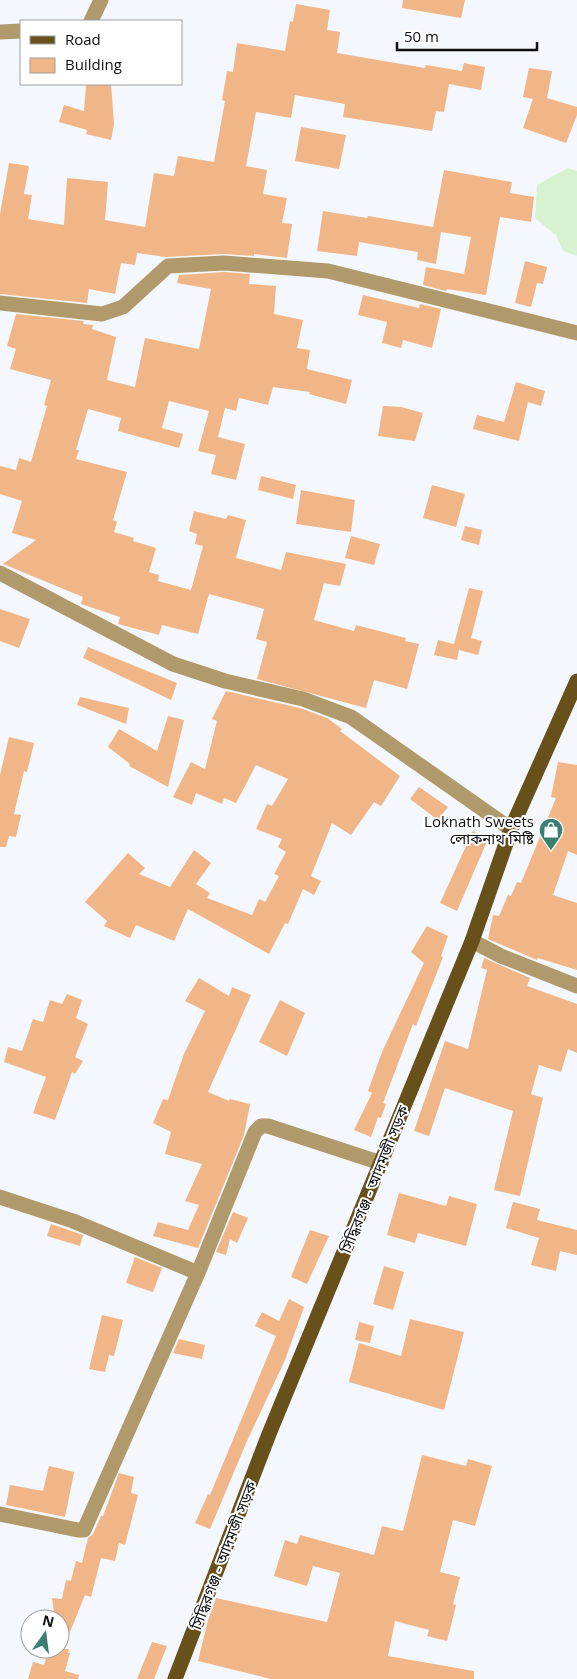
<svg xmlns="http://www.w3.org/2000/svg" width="577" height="1679" font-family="'Open Sans','Noto Sans Bengali',sans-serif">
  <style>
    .green { fill: #d6f2ce }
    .building { fill: #f0b687 }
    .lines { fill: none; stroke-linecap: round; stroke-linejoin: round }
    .minor { stroke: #b09a6c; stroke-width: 15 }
    .major { stroke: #67501a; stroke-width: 15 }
    .labels { text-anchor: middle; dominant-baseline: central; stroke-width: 4; stroke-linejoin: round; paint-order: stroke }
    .poi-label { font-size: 15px; fill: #0d0e10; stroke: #fff; text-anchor: end }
    .street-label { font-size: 15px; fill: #0d0e10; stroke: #fff }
  </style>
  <rect width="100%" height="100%" fill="#f4f7fd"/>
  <path class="green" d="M568,168L577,171V256L563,251L556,235L535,218L537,185Z"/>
  <path class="building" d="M403,0H465L461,18L402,8Z
    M296,4L330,10L327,30L340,32L337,53L425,68L426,65L462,71L464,63L485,67L481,90L449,84L444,112L436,111L432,131L343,117L345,104L295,95L291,118L256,112L246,166L267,170L263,194L287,198L282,223L292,224L287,258L254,254V256L224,254L166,257L137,253L135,265L121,263L115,294L89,289L87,303L0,294V214L9,163L29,166L24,194L32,195L28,219L64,225L67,178L108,182L105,220L145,227L154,173L174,176L178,156L214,162L225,101L222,100L227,71L233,72L237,43L285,51L290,21L293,22Z
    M529,68L552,71L547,98L577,107V115L566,143L523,128L533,99L523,97Z
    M86,84H111L114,124L111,140L86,134L87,130L59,122L64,105L84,111Z
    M301,127L346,135L339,169L295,161Z
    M444,170L512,182L510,193L534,197L531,222L500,217L486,295L447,289L446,291L423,285L426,267L464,274L471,237L441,232L436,264L417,260L418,252L359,242L357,256L317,251L323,211L367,218L368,216L433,227Z
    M525,261L547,267L543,284L537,283L531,307L515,303Z
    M224,272L250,274L249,284L276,286L274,314L303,320L297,348L310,350L307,369L352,380L346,404L309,394L310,392L273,387L268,405L239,398L236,411L225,408L218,437L245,444L236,480L211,474L216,455L198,451L209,411L169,401L162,428L183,434L179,448L118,431L121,418L88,409L76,450H79L76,459L127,472L113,520L117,522L114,532L134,538L133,541L156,548L149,572L159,575L158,581L191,590L203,546L195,544L197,534L189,531L194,511L226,519L228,515L246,520L236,558L281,570L286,552L346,564L340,586L324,583L314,620L354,631L356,625L406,638L405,641L419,644L407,689L374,680L366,708L257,679L267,642L256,639L264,609L209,594L198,634L162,625L159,635L118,624L120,617L81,604L83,597L3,564L36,540L12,533L22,501L0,494V466L16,470L19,458L31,462L47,406L44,405L51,380L10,369L16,349L7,346L16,314L84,321L83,324L93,325L92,329L116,337L107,380L135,387L145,338L199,349L211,289L177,283L179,275Z
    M363,295L419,308L420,304L441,309L432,348L403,340L401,348L382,343L387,322L358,315Z
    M516,382L545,391L541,406L528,402L519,441L473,429L477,415L504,422Z
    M383,406L401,407L423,413L415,441L378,436Z
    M261,476L296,485L293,499L258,490Z
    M432,485L465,494L456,527L423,518Z
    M301,490L355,500L351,532L296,524Z
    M465,526L482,530L479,545L461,540Z
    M351,536L380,544L374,565L345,558Z
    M469,588L483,591L471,638L482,641L478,655L459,650L457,660L434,655L438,640L454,644Z
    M0,609L30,619L19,648L0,641Z
    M88,647L177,683L171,700L83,658Z
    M226,691L300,708L327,718L342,729L340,731L400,776L381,806L374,802L351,835L332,823L311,876L321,881L314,895L303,889L288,924L285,923L269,954L188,909L174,941L136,925L130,938L104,926L107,921L85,902L128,853L145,868L139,874L170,887L194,850L211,863L196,884L210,893L207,898L252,915L259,899L265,902L279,876L274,874L286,852L278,847L282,839L256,829L267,804L272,806L288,779L256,765L236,803L224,798L222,804L196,793L192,805L173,797L191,762L205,769L217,721L212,719Z
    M80,697L129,708L126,724L77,705Z
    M168,716L184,720L168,787L129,766L130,764L108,747L119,729L157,751Z
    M9,737L34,743L27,772L24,771L14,814L21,815L16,837L9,836L6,847H0V775Z
    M558,762L577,765V855L568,851L553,895L577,903V970L538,958L537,960L488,939L493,915L499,916L508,895L511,896L517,882L521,883L556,798L551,797Z
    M419,787L448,807L438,820L410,799Z
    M473,831L488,839L457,911L440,903Z
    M427,926L448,936L441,956L443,957L416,1026L413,1024L383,1103L386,1104L381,1118L378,1117L371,1137L354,1130L372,1093L368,1091L382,1052L424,963L411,952Z
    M484,958L530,978L527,986L577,1004V1053L568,1049L561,1072L539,1065L531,1094L543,1098L520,1196L494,1190L513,1111L445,1088L429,1136L414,1131L445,1041L468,1049L487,970L481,968Z
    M199,978L229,996L232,987L251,995L208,1092L229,1101L230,1099L250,1104L244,1135L198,1248L153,1236L158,1222L188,1230L199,1205L185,1201L202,1164L165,1154L171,1132L153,1123L163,1099L168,1100L184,1054L205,1011L185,1001Z
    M67,994L82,1000L76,1018L88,1024L75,1057L83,1061L75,1074L72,1072L55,1120L33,1113L46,1077L4,1062L8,1047L22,1051L33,1019L43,1022L50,1000L62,1004Z
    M280,1000L305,1013L287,1056L259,1042Z
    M399,1193L446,1206L449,1196L477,1204L466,1246L418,1233L415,1243L387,1235Z
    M513,1202L540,1209L537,1220L577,1230V1255L560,1251L556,1271L531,1265L539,1238L506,1228Z
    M233,1212L248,1218L237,1243L230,1239L226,1255L216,1252Z
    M51,1224L83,1235L80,1246L47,1236Z
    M310,1230L329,1236L307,1284L291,1277Z
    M135,1257L162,1268L153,1292L126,1283Z
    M384,1266L404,1272L393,1310L373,1304Z
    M289,1299L304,1307L285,1360L247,1441L210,1529L195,1523L208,1494L210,1495L276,1336L255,1326L262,1312L279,1321Z
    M102,1315L123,1320L114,1356L109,1355L105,1372L89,1369Z
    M410,1319L464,1332L444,1410L349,1382L359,1343L401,1356Z
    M359,1322L374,1326L370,1343L355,1340Z
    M179,1339L205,1345L202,1359L173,1353Z
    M422,1455L466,1466L468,1459L492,1466L475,1526L453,1520L440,1572L460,1577L453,1604L456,1605L447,1641L427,1636L429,1630L395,1621L388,1656L474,1671V1679H271L198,1661L208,1620L216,1598L327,1622L340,1573L313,1566L307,1586L274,1576L285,1540L297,1544L300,1535L374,1555L382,1526L403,1531Z
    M49,1466L74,1472L65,1517L6,1505L10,1485L43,1491Z
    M119,1473L134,1477L131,1493L138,1495L125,1545L119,1543L115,1561L101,1558L91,1597L85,1595L63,1649H69L68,1653H70L65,1671L79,1675L78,1679H28L33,1662L44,1665L49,1649H60V1619H55L52,1598L62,1599L66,1580L71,1581L76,1561L82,1563L88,1538L93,1534L101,1516H103Z
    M152,1642L167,1646L154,1679H137Z"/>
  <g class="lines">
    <path class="minor" d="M91,21L101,0
      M0,32L21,31
      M0,303L102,314L123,307L168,266L224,263L328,271L577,333
      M0,573L173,664L225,681L303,699L351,717L511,829
      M472,941L501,956L577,986
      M0,1197L73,1221L198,1273
      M0,1514L78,1530H84L198,1273L255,1132L261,1126H268L381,1163"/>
    <path class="major" d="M175,1679L269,1434L472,941L511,829L577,681"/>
  </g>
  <defs>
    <symbol id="shop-pin" viewBox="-11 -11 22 30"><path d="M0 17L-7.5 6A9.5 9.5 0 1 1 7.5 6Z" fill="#3b7f72" stroke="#fff"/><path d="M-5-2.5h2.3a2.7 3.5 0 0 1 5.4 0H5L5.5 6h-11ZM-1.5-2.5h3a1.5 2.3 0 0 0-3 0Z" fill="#fff"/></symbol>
  </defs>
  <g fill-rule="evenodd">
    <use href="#shop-pin" x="537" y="816" width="28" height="38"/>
  </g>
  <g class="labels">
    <g class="poi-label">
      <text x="534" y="821">Loknath Sweets<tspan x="534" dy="17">লোকনাথ মিষ্টি</tspan></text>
    </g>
    <g class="street-label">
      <text transform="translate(374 1179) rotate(-68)">সিদ্ধিরগঞ্জ - আদমজী সড়ক</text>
      <text transform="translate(223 1555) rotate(-69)">সিদ্ধিরগঞ্জ - আদমজী সড়ক</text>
    </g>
  </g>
  <rect x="20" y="20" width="162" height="65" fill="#ffffff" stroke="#9e9f9f"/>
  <rect x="30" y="36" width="25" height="8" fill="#67501a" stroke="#9e9f9f"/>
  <text x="65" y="45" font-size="15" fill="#0d0e10">Road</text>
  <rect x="30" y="58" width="25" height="15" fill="#f0b687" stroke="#9e9f9f"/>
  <text x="65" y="70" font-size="15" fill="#0d0e10">Building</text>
  <g transform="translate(45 1634) rotate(14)"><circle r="24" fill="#ffffff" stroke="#9e9f9f"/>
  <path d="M0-4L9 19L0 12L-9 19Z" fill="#3b7f72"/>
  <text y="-8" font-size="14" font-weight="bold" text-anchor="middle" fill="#0d0e10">N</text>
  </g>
  <path d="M397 42v8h140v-8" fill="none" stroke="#0d0e10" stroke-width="2.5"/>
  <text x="404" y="42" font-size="15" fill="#0d0e10" stroke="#ffffff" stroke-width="4" paint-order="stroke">50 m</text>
</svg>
